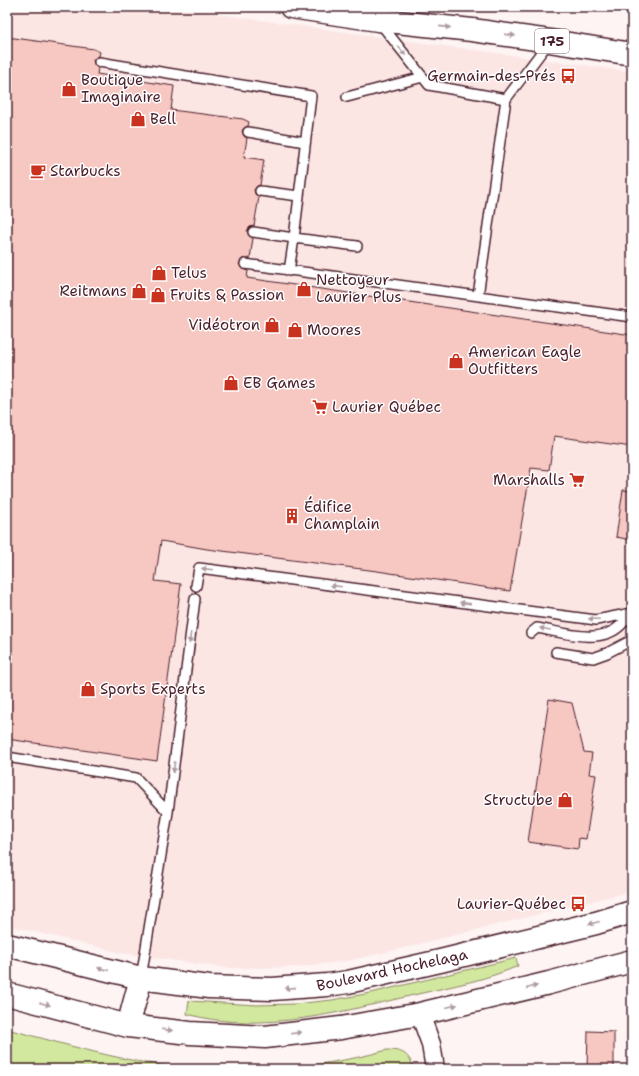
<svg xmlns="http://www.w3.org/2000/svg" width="639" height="1076" font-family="'Shantell Sans',sans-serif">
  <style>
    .built { fill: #fbe6e4 }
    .green { fill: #d1e89e; stroke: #8e8464 }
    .building { fill: #f7c7c1; stroke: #4a1f2b }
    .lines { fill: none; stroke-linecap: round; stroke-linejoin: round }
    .service-casing { stroke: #4a1f2b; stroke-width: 12 }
    .minor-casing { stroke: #4a1f2b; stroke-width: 21 }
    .secondary-casing { stroke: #4a1f2b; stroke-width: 25 }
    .primary-casing { stroke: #4a1f2b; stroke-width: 25 }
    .service { stroke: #fff; stroke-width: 9 }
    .minor { stroke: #fff; stroke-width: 18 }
    .secondary { stroke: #fff; stroke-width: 22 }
    .primary { stroke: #fff; stroke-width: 22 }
    .oneway { fill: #ae9aa0 }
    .labels { text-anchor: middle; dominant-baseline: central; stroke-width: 3; stroke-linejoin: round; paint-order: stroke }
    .shield { fill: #fff; stroke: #80626b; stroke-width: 1 }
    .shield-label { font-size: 14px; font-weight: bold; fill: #4a1f2b }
    .poi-label { font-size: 15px; fill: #4a1f2b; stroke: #fff; text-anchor: start }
    .street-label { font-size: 15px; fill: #4a1f2b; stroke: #fff }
  </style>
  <rect width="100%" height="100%" fill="#fdf4f3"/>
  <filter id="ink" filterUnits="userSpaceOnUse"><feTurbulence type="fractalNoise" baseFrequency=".025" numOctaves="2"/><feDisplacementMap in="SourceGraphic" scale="8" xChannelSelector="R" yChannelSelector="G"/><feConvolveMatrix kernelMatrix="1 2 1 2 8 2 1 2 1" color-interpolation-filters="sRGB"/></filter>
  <g filter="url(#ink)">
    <path class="built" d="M7,7H166L632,72V891L395,950L347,961L299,967L227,968L122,953L7,925Z"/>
    <path class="green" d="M516,958L518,966C486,980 452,986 418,994C344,1011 263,1035 187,1014L189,1001L257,1005L295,1004L332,1000L371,993Z
      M7,1029C73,1046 141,1068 210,1069H7Z
      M387,1050C403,1050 409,1054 414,1069H271C310,1066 349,1061 387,1050Z"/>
    <path class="building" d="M7,37L94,49L100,52L99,56L95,58L93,61L95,66L98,68L97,74L174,86L171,110L243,119L249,122L248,126L244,128L242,131L244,136L247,138L244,157L264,160L260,185L257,186L254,190L255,194L259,197L254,226L250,227L247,231L249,236L253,238L250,259H242L239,264L242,269L248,271L247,278L632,335L631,377H632V447L554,436L549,470L531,468L510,591L377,571L207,549L161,541L155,581L181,584L157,761L7,739Z
      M623,490L632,491V540L616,537Z
      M549,699L572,703L584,752L592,753L589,774L596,775L586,839L579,838L578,849L528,842Z
      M588,1031L614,1032V1069H587Z"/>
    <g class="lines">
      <defs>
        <path id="service" d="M380,23L429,85L506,99L549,42
          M99,62L311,96L294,238L357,246
          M347,97L423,77
          M248,132L305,142
          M260,191L299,196
          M253,232L294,238L289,271
          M245,264L632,317
          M478,296L506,99
          M196,586L199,568L596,620L632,613
          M531,633L537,628C562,632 600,646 621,625C625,621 628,617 631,613
          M556,652L593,658L607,653L632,640
          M7,757L136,778L168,812
          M141,978L168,812L195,599"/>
        <path id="minor" d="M420,1014L431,1044L435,1069"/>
        <path id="secondary" d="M7,945L141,978L209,987L272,989L327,985L348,982L440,961L596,923L632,912
          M7,994L128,1026L190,1033L265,1037L341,1028L420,1014L549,983L632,961
          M128,1026L141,978"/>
        <path id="primary" d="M291,7L378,20L472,30L550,41L632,54"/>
      </defs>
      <use href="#service" class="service-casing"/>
      <use href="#minor" class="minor-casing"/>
      <use href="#secondary" class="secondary-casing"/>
      <use href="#primary" class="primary-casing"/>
      <use href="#service" class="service"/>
      <use href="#minor" class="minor"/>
      <use href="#secondary" class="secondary"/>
      <use href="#primary" class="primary"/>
    </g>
    <defs><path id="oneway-solid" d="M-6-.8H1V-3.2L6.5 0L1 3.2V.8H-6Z"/></defs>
    <g class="oneway">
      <use href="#oneway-solid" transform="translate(445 27) rotate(6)"/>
      <use href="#oneway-solid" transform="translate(510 35) rotate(8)"/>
      <use href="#oneway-solid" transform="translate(402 51) rotate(52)"/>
      <use href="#oneway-solid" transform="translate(207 569) rotate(-173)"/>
      <use href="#oneway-solid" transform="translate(336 586) rotate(-173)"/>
      <use href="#oneway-solid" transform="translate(465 603) rotate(-173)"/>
      <use href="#oneway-solid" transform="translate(594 619) rotate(-178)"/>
      <use href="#oneway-solid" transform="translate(545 629) rotate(-170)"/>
      <use href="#oneway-solid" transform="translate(190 638) rotate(97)"/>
      <use href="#oneway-solid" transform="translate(174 767) rotate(97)"/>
      <use href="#oneway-solid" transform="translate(594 923) rotate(165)"/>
      <use href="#oneway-solid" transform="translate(103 969) rotate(-167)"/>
      <use href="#oneway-solid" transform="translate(532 987) rotate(-14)"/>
      <use href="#oneway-solid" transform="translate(290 988) rotate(176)"/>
      <use href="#oneway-solid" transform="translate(45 1004) rotate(14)"/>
      <use href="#oneway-solid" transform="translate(452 1006) rotate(-14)"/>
      <use href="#oneway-solid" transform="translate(167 1030) rotate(7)"/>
      <use href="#oneway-solid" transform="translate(296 1033) rotate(-7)"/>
    </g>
  </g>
  <defs>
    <symbol id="bus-bare" viewBox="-9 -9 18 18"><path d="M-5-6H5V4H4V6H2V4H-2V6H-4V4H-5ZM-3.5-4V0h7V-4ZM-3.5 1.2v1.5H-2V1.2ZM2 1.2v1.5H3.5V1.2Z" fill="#c8321e" stroke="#fff" stroke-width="2.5" paint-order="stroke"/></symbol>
    <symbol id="shop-bare" viewBox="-9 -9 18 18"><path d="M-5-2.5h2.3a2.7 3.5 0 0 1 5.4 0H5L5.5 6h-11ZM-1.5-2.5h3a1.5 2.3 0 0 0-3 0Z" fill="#c8321e" stroke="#fff" stroke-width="2.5" paint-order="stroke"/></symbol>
    <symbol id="cafe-bare" viewBox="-9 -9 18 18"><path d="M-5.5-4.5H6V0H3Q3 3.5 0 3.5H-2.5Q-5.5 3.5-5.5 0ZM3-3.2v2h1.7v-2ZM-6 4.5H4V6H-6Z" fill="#c8321e" stroke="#fff" stroke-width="2.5" paint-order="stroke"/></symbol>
    <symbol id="supermarket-bare" viewBox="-9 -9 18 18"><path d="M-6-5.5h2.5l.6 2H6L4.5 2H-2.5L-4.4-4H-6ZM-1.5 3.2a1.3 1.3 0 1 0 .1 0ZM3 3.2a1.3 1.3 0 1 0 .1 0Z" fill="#c8321e" stroke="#fff" stroke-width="2.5" paint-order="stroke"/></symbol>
    <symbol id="building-bare" viewBox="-9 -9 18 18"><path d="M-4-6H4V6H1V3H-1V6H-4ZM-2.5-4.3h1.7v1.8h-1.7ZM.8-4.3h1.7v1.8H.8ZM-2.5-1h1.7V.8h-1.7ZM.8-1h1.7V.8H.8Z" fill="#c8321e" stroke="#fff" stroke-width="2.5" paint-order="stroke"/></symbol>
  </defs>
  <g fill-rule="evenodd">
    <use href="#bus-bare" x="557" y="65" width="22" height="22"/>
    <use href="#shop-bare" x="58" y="78" width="22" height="22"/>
    <use href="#shop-bare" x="127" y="108" width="22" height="22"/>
    <use href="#cafe-bare" x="27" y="160" width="22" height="22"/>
    <use href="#shop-bare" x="148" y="262" width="22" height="22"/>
    <use href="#shop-bare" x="293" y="278" width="22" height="22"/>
    <use href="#shop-bare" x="128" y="280" width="22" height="22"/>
    <use href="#shop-bare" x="147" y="284" width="22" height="22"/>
    <use href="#shop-bare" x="261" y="314" width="22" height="22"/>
    <use href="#shop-bare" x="284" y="319" width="22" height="22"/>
    <use href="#shop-bare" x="445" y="350" width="22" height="22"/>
    <use href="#shop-bare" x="220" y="372" width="22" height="22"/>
    <use href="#supermarket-bare" x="309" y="396" width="22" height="22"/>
    <use href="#supermarket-bare" x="566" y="469" width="22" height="22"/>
    <use href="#building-bare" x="281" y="505" width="22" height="22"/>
    <use href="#shop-bare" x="77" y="678" width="22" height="22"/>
    <use href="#shop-bare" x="554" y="789" width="22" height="22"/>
    <use href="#bus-bare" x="567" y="893" width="22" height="22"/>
  </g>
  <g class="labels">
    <rect class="shield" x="535" y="29" width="34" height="24" rx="3"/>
    <g class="shield-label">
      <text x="552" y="41">175</text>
    </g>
    <g class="poi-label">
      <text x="556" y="76" text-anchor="end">Germain-des-Prés</text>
      <text x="81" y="80">Boutique<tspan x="81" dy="17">Imaginaire</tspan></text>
      <text x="150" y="119">Bell</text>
      <text x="50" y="171">Starbucks</text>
      <text x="171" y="273">Telus</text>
      <text x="316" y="280">Nettoyeur<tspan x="316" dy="17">Laurier Plus</tspan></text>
      <text x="127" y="291" text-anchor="end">Reitmans</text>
      <text x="170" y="295">Fruits &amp; Passion</text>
      <text x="260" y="325" text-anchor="end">Vidéotron</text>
      <text x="307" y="330">Moores</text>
      <text x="468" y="352">American Eagle<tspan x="468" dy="17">Outfitters</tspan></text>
      <text x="243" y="383">EB Games</text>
      <text x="332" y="407">Laurier Québec</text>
      <text x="565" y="480" text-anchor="end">Marshalls</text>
      <text x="304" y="507">Édifice<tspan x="304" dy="17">Champlain</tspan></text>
      <text x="100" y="689">Sports Experts</text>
      <text x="553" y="800" text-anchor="end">Structube</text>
      <text x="566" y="904" text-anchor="end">Laurier-Québec</text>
    </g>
    <g class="street-label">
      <text transform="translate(392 970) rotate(-12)">Boulevard Hochelaga</text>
    </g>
  </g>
  <rect width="639" height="1076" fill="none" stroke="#fff" stroke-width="24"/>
  <rect x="12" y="12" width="615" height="1052" fill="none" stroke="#4a1f2b" stroke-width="1.5" filter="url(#ink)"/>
</svg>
